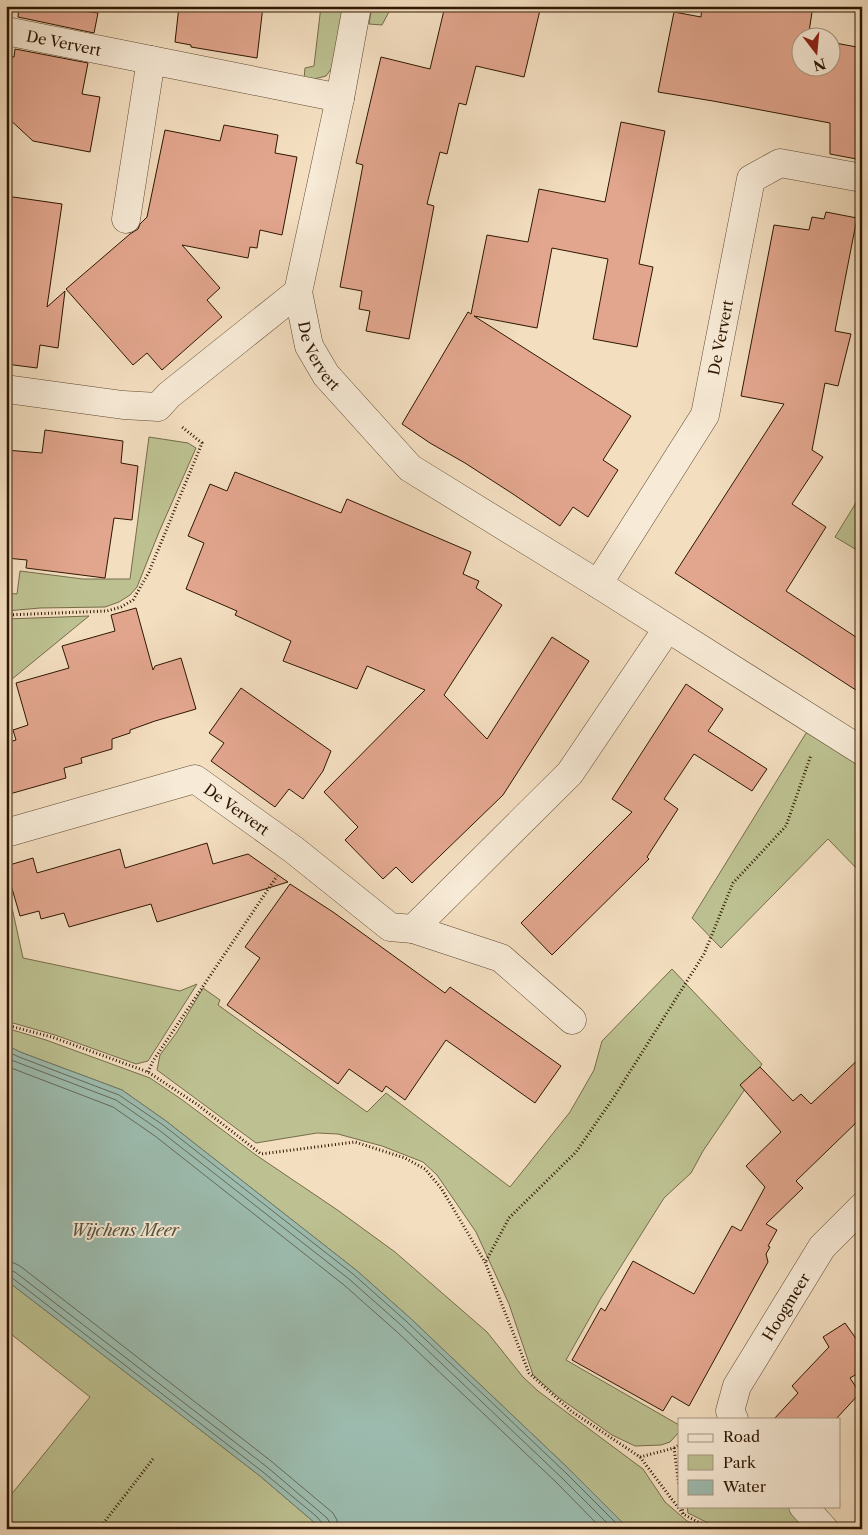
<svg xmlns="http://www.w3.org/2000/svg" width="868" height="1535" font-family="'Libre Caslon Text',serif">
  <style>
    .green { fill: #bdc191; stroke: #766c48 }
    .water { fill: #9cbcaf; stroke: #707a69 }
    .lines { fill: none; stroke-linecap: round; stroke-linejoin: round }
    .shore { stroke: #656a58; stroke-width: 1 }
    .building { fill: #e2a68e; stroke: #2e1700 }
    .street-casing { stroke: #5f4930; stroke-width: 29 }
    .path { stroke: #2e1700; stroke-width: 3; stroke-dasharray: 1 2.5; stroke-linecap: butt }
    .street { stroke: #f7ead6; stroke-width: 28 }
    .labels { text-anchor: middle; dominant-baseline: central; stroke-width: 4; stroke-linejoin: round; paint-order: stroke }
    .street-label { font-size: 15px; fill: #2e1700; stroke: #f7ead6 }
    .water-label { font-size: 16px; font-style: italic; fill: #54513d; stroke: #f7ead6 }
  </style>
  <rect width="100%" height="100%" fill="#f3dec0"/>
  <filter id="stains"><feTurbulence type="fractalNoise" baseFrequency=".004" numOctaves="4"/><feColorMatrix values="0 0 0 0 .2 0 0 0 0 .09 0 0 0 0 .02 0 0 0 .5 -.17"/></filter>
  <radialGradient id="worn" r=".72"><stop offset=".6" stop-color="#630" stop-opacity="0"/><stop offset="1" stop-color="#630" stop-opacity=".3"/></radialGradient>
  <path class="green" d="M321,6H346L334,65L326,76L310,80L304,79L305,68L314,66Z
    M372,6H392L382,25L369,24Z
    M149,437L188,443L196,448L159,532L137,587L130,595L119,602L105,607L40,608L6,611V593L17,594L20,571L83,579H130Z
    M862,493V553L835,537Z
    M89,616L6,684V619Z
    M808,730L862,766V874L828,839L721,948L692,918Z
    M6,880L23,958L180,991L197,984L148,1061L136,1064L55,1035L6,1021Z
    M672,969L762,1064L703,1151L691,1173L664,1198L601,1298L566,1360L679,1425V1432L670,1442L661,1445L635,1446L612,1435L558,1397L533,1375L509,1304L476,1232L437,1175L423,1162L382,1146L338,1134L317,1133L256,1143L157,1070L160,1055L177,1032L203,988L220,1000L218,1005L367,1112L386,1093L510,1187L570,1112L594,1070L602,1041Z
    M6,1028L46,1040L150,1078L181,1099L256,1155L336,1209L395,1252L487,1332L523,1377L538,1391L643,1469L665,1502L687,1521L705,1529H629L570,1470L409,1317L356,1270L166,1121L122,1090L20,1052L6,1045Z
    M6,1280L260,1476L322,1529H6V1501L90,1397L6,1330Z
    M687,1506H787L807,1529H720L688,1513Z"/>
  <path class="water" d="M6,1045L20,1052L122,1090L166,1121L356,1270L409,1317L570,1470L629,1529H322L260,1476L6,1280Z"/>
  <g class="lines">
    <path class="shore" d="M6,1051L19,1057L119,1095L163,1125L353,1274L406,1321L567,1474L622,1529
      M6,1058L116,1100L159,1130L349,1279L401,1325L562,1478L613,1529
      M6,1066L113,1107L155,1136L344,1285L396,1331L557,1483L602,1529
      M6,1262L14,1263L20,1266L271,1461L333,1513L337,1520L338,1529
      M6,1270L15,1272L267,1467L327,1518L330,1523L331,1529
      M6,1276L11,1277L263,1472L316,1516L323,1524L325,1529"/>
  </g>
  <path class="building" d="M19,6H46L98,13L94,33L18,17Z
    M179,6H263L257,58L191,47V45L175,42Z
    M445,6H541L524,77L476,66L466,105L459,103L447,154L440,152L427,204L434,206L409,339L366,331L370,311L359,309L362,291L340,287L363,165L356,163L381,57L430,69Z
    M702,6H813L808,38H800V68H830V42L862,48V160L830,154V123L713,101L658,92L674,12L701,17Z
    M15,49L88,63L82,94L100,97L90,152L33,141L6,116V71L9,56L14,57Z
    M621,122L665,131L639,264L653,267L637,347L593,339L608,259L552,248L537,328L474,316L631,416L603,460L618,470L588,517L573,507L560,526L513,494L465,463L430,443L402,424L468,312L471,314L487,235L528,242L539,189L605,202Z
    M224,125L278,135L275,153L297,157L282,235L260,230L257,248L250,247L248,258L182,245L220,288L207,300L222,317L162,370L147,353L133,365L66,289L130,234L138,229L140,224L147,217L165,130L220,141Z
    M6,196L62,204L47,307L65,291L58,348L40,345L37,368L6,364Z
    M826,212L857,218L835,331L851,334L838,386L825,383L812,450L823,457L792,504L826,527L786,591L862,641V694L675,573L784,404L741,396L774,225L809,230L812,217L824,219Z
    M45,430L123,441L121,463L138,466L132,520L114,518L105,578L26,568L27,560L6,558V450L42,453Z
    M235,472L341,513L347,499L471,552L463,574L479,581L476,588L502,605L444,695L487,739L552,637L589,661L503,795L412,883L396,867L383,879L345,840L358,827L324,792L425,690L367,666L357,689L283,661L291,641L235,615L237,611L186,589L204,543L188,536L210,484L227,491Z
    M136,608L153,670L155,666L181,658L196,709L155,721L130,730V733L112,739V749L81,758L82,763L64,768L66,778L6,795V743L16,740L13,730L28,725L16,683L69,668L62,646L115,631L111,615Z
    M686,684L723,709L708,731L767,769L752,791L694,754L664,799L678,809L647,857L649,859L552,955L521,923L632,812L612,799Z
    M241,688L331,751L323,771L303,799L289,789L275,807L211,761L224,743L209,733Z
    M207,843L213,864L248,854L288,882L157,922L151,904L69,927L64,913L41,919L39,911L20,916L6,868V866L33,858L37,873L120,849L125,868Z
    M290,884L333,912L445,993L450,987L561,1066L535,1103L446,1040L405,1100L386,1086L382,1092L349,1069L338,1084L227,1005L260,958L245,947Z
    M862,1056V1117L796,1181L803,1188L766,1224L777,1230L768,1246L770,1247L766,1254L768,1262L689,1406L672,1396L663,1411L572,1360L601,1308L605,1311L633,1261L694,1294L732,1226L741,1231L765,1187L746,1166L781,1132L740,1085L760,1067L793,1101L801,1094L811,1104Z
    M845,1323L862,1347V1371L850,1378L860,1393L836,1419H774L798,1393L792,1386L829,1347L823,1337Z"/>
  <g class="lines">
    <defs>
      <g id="street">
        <path id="s1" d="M357,6L340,98L298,292L309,346L326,375L410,468L598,584L862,751"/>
        <path id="s2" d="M6,31L340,98"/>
        <path d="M126,219L151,60"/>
        <path d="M6,389L123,405L158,407L169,395L298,292"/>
        <path id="s3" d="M598,584L705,415L751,179L780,163L862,178"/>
        <path id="s4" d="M6,833L195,779L294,850L390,927L413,929L570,773L667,629"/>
        <path d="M413,929L501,958L572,1020"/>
        <path id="s5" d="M734,1419L730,1411L737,1386L822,1247L862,1207"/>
        <path d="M803,1506L824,1529"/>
      </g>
    </defs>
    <use href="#street" class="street-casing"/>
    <path class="path" d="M6,615L107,611L121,607L133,600L149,572L202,443L182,427
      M6,1025L52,1037L148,1072L198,1105L261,1154L355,1142L405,1158L425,1169L441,1188L485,1262L529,1373L571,1411L640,1457L683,1514L711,1529
      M148,1072L153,1061L277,876
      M486,1261L509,1218L576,1152L614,1097L704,954L733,883L786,826L811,755
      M674,1448L679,1445
      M640,1457L674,1448L679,1486
      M682,1506L683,1514
      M99,1529L153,1459"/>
    <use href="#street" class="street"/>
  </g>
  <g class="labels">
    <g class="street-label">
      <text stroke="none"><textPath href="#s2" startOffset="59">De Ververt</textPath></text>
      <text stroke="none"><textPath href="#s3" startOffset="279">De Ververt</textPath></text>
      <text stroke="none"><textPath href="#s1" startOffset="360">De Ververt</textPath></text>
      <text stroke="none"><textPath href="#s4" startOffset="248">De Ververt</textPath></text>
      <text stroke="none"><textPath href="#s5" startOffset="128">Hoogmeer</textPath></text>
    </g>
    <g class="water-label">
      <text x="125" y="1230">Wijchens Meer</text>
    </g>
  </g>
  <rect width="868" height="1535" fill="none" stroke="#f3dec0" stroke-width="25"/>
  <rect x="8" y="8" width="853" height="1520" fill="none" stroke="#2e1700" stroke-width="2.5"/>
  <rect x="12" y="12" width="843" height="1510" fill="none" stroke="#2e1700"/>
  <rect x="678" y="1418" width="162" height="90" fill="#f7ead6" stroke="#a79680"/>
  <rect x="688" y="1434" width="25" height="8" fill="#f7ead6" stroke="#a79680"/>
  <text x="723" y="1442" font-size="15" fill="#2e1700">Road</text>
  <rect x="688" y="1455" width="25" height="15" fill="#bdc191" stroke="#a79680"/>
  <text x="723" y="1468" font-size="15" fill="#2e1700">Park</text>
  <rect x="688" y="1480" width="25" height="15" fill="#9cbcaf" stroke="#a79680"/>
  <text x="723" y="1492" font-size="15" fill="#2e1700">Water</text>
  <g transform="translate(816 52) rotate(164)"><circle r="24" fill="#f7ead6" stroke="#a79680"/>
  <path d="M0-4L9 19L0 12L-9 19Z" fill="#8f2418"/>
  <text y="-8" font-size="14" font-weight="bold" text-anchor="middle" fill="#2e1700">N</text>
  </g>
  <rect width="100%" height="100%" filter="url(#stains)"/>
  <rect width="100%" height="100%" fill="url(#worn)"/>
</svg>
